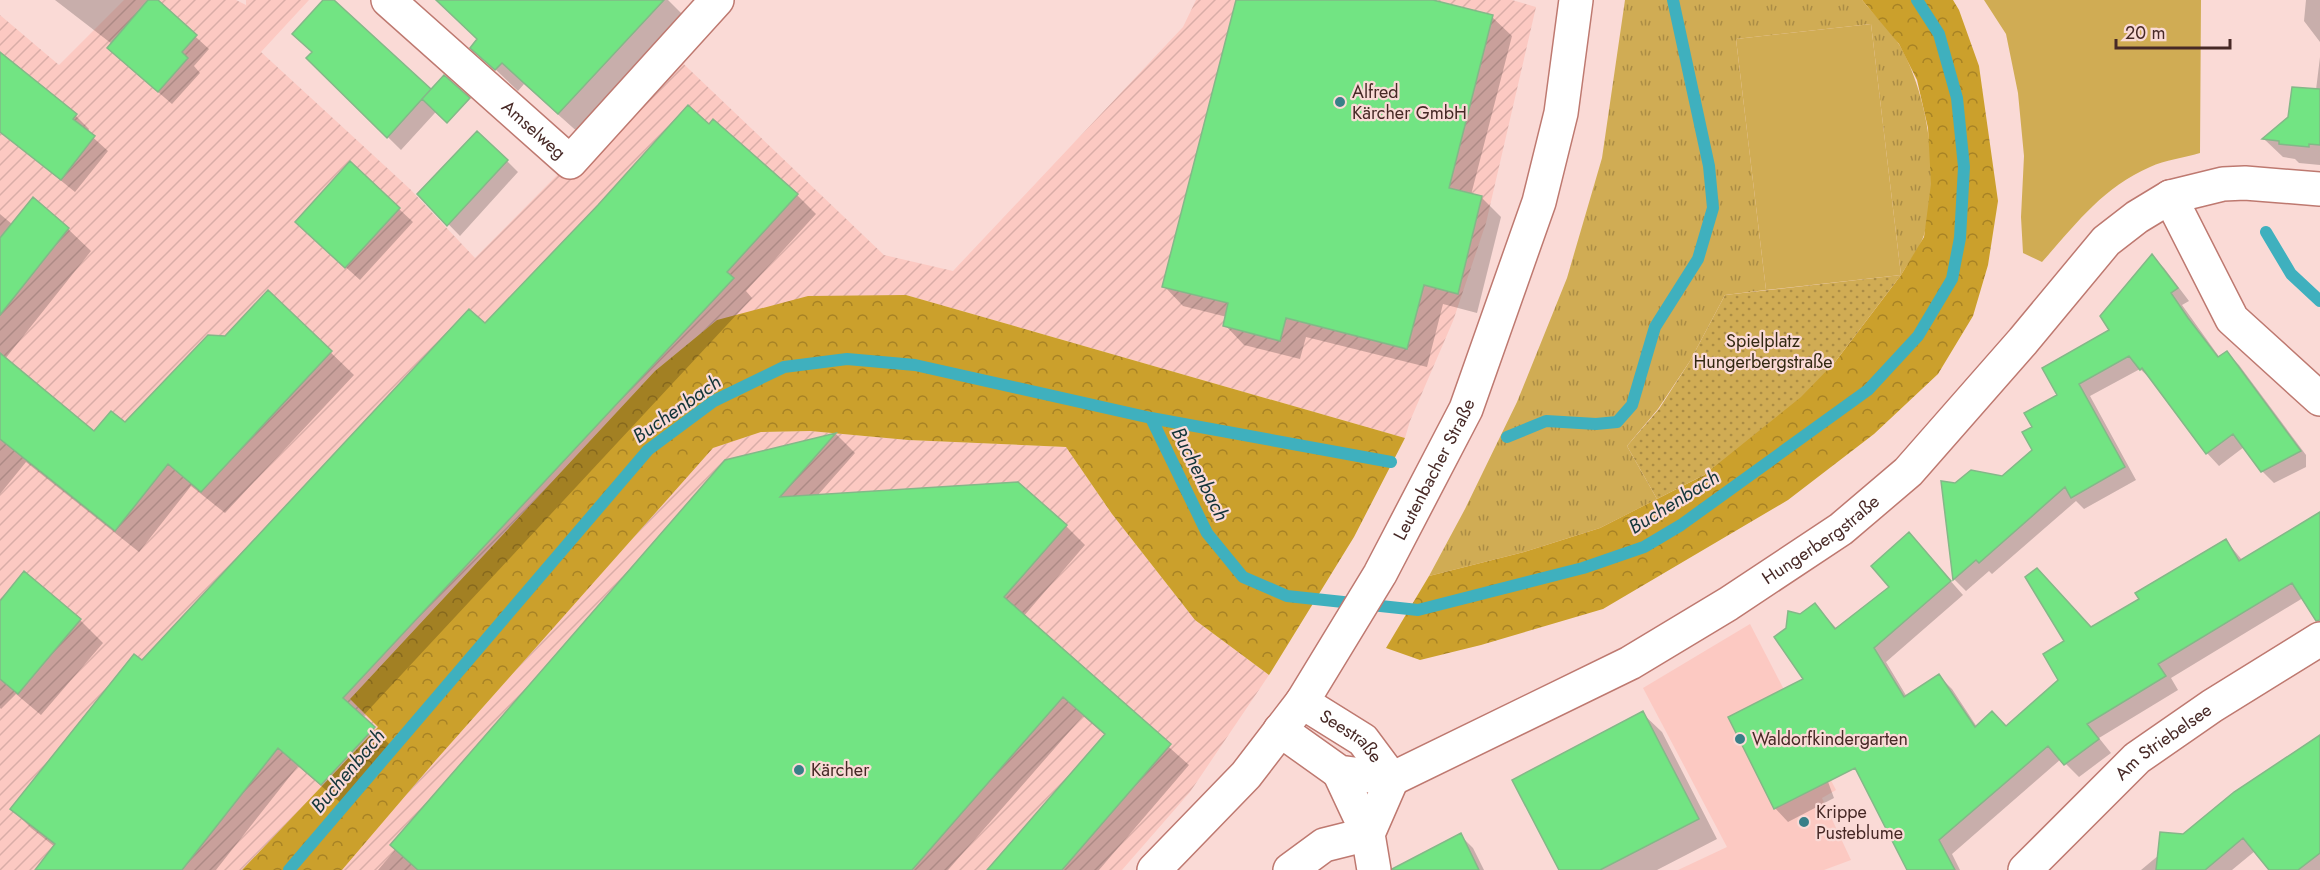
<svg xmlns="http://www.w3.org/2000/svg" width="2320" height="870" font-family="Jost,sans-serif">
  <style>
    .built { fill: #fcc9c2 }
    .industrial { fill: url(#industrial-furrows) }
    .grass { fill: url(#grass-tufts) }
    .forest { fill: url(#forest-crowns) }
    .park { fill: url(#park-dots) }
    .garden { fill: #d0ac54 }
    .shadow { fill: #0003 }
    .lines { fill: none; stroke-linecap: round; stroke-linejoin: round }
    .stream { stroke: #3fb0be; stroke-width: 12 }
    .building { fill: #72e483; stroke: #83b888; stroke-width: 1.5 }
    .street-casing { stroke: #be7970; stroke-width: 36 }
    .secondary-casing { stroke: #be7970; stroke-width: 36 }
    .street { stroke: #fff; stroke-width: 33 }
    .secondary { stroke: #fff; stroke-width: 33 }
    .poi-dot { fill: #387f88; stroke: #fadad6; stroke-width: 2 }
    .labels { text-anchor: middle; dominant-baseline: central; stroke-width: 4.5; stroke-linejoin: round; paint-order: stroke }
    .poi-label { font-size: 18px; fill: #472926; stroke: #fadad6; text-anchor: start }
    .street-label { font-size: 18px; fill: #472926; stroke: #fadad6 }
    .park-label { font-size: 18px; fill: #322811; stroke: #fadad6 }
    .water-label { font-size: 20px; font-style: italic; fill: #133539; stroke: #fadad6 }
  </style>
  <defs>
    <pattern id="industrial-furrows" width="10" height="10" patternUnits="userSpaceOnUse" patternTransform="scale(1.5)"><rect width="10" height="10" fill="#fcc9c2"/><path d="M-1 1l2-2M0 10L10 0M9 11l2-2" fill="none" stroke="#d9ada7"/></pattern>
    <pattern id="grass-tufts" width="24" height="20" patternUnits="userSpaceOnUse" patternTransform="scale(1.5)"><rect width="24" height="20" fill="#d0ac54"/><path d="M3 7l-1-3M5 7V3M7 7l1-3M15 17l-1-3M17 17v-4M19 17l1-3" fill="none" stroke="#ab8c45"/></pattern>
    <pattern id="forest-crowns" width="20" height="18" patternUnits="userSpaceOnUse" patternTransform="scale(1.5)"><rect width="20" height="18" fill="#cba02c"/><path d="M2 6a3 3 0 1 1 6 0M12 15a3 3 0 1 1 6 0" fill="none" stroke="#a78225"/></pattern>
    <pattern id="park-dots" width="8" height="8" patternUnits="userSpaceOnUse" patternTransform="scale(1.5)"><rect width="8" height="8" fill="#d0ac54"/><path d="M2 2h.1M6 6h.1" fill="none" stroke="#ab8c45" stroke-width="1.8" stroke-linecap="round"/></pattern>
  </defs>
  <rect width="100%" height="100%" fill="#fadad6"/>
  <path class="built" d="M1750,624L1836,790L1822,798L1851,860L1824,870H1678L1727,847L1643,688Z"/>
  <path class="industrial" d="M124,0H236L246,5V0H309L261,52L410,189L475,258L570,162L670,51L884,255L953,271L1183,27L1196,0H1512L1536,7L1486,223L1453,321L1410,421L1405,438L906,295L717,320L655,371L350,699L379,727L242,870H0V15L59,65Z
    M810,431L908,440L1066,447L1112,514L1195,620L1269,675L1190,792L1122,870H342L436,760L713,448L761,432Z"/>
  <path class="grass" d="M1625,0H1862C1874,15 1891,30 1900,46C1929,97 1940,178 1924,235C1920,248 1908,263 1901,275L1871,24L1736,39L1766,290L1725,295L1690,361L1658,409L1627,446L1657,499L1600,528L1524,552L1429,576L1465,509L1517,402L1567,278L1602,158Z"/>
  <path class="forest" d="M1862,0H1953L1959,10L1979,66L1998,201L1988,265L1973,316L1938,374L1874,434L1788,500L1603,609L1481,645L1420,660L1386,648L1429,576L1524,552L1600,528L1704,475L1835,362L1901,275L1924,237L1931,184L1928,128L1917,80L1899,44Z
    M906,295L1405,438L1354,537L1269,675L1195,620L1112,514L1066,447L908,440L810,431L761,432L713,448L436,760L342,870H242L378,727L350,699L655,371L717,320L808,296Z"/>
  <path class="park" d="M1901,275L1835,362L1801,397L1704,475L1657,499L1627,446L1659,409L1690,361L1725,295Z"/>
  <path class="garden" d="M1984,0H2201L2200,153C2184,158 2165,160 2150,167C2101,189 2077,223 2042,262L2023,253L2021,217L2024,156L2018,93L2006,34Z
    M1871,24L1901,275L1766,290L1736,39Z"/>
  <path class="shadow" d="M55,0H155L209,49L194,66L200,73L172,104L122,61L112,44Z
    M325,0H332L444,103L401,150L308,58L313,53Z
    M460,0H668L687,19L581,135L524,84L518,91L472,47L479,40Z
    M1238,0H1427L1492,17L1512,36L1471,195L1482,198L1501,217L1477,313L1443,304L1427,367L1306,337L1300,359L1244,345L1225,325L1227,317L1183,306L1164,286Z
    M2306,0H2320V42L2304,21Z
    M0,55L76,116L89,129L87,132L108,151L75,192L0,131Z
    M2320,57V165L2299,163L2295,159L2283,157L2264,139L2290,118L2316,90Z
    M507,161L518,172L460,236L419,194Z
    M797,195L816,214L746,291L752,298L362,717L393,748L341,803L298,766L216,870H37L55,847L31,828L12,809L142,662L485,326Z
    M33,200L68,229L91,251L5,359L94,433L125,424L225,337L268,292L354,375L225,513L191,486L139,552L26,462L0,494V214L13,225Z
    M399,209L413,222L360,280L310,235Z
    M2152,256L2164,268L2189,301L2182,305L2220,358L2227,353L2239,365L2306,455V467L2274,483L2262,471L2244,447L2219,466L2207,453L2153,381L2140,369L2090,396L2136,480L2084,509L2076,501L1992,574L1989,571L1966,591L1954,579L1956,485L2002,478L2034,450V427L2112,330Z
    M836,434L855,453L817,496L1066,526L1085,545L1023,617L1189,765L1099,870H989L1106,736L1083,716L948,870H378L726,461Z
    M2320,513V610L2303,598L2171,678L2178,690L2099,738L2111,753L2079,777L2061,759L1952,854L1960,870H1909L1842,738L1816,749L1834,798L1788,822L1775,808L1805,680L1801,615L1815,605L1837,629L1892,588L1909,534L1963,595L1886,662L1907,697L1939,676L1952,689L1977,727L2006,728L2060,681L2092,629L2141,599L2226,541L2243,561Z
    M24,573L80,620L103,643L41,715L16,694L1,709L0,708V601Z
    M1642,713L1662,732L1717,839L1657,870H1561Z
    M2320,737V870H2271L2255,851L2232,870H2141L2183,835Z
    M1460,835L1473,848L1484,870H1426Z"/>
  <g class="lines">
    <path class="stream" d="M2266,232L2291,274L2320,301
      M1151,418L1391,462
      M1507,437L1546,421L1596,424L1617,422L1632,405L1655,327L1698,259L1713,208L1709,166L1673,0
      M289,870L648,450L714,401L784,367L847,359L915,365L1151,418L1207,533L1243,577L1287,596L1418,610L1583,568L1644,547L1681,525L1868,390L1918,336L1952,279L1960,238L1964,167L1957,98L1939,34L1917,0"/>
  </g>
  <path class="building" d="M148,0H158L197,35L182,52L188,58L158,92L107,48Z
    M323,0H334L431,89L387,138L306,58L312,52L292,34Z
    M436,0H664L558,114L502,63L495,70L470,48L477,39Z
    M1236,0H1433L1493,15L1449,188L1482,196L1458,294L1424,285L1407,349L1286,318L1280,341L1223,326L1228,303L1162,287Z
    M0,52L77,114L73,119L95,136L61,180L0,132Z
    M444,75L470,98L447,123L422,99Z
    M2292,87L2320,89V145L2309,144V147L2279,144V141L2262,139L2288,117Z
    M688,105L709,124L713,119L798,194L727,272L734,278L343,698L375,727L321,785L278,748L182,870H35L55,844L10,809L134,654L142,660L469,309L485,323L598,205Z
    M477,131L508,160L447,226L417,194Z
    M350,161L400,208L345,268L295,222Z
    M33,197L69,228L0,315V238Z
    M2152,254L2178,288L2171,293L2188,318L2218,357L2227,351L2301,451L2261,472L2233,434L2206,454L2142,368L2140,370L2129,356L2079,384L2125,467L2071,498L2065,487L1979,563L1976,560L1953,580L1941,481L1955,483L1971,470L2002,476L2032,450L2022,432L2032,427L2024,413L2057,395L2042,368L2109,330L2100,316Z
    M268,290L332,351L201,492L168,464L115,531L0,439V353L94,431L111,411L125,422L208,335L225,336Z
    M836,433L780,497L1018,482L1067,525L1004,597L1171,744L1062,870H987L1105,734L1063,697L912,870H418L390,845L725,460Z
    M2320,512V620L2316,621L2292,583L2158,664L2166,676L2087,724L2099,739L2064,765L2048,746L1939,840L1955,870H1907L1855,768L1774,809L1728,717L1803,679L1774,637L1786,628L1788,611L1800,614L1815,603L1835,629L1889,587L1871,566L1909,532L1951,581L1874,648L1904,697L1939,674L1975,727L1992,711L2006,726L2058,680L2043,654L2064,641L2025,577L2037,568L2091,627L2139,599L2135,593L2226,539L2239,561Z
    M24,571L81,619L18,694L0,679V601Z
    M1643,711L1699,819L1600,870H1559L1512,780Z
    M2320,735V853L2298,870H2269L2243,838L2205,870H2156L2160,832L2183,834L2234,792Z
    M1461,833L1479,870H1392V869Z"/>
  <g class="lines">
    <defs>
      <g id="street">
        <path id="s1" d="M388,0L570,162L717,0"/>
        <path d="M2170,197L2232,319L2320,399"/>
        <path id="s2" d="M1302,702L1363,740L1392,779"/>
        <path d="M1280,730L1339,772L1392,779"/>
        <path id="s3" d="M1392,779L1630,663L1728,604L1841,529L1908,472L2023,341L2106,241L2137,217L2170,197L2223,184L2245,183L2320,189"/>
        <path d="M1290,870L1324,845L1368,834L1339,772"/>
        <path d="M1374,870L1368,834L1392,779"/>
        <path id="s4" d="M2025,870L2137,758L2212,706L2320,639"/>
      </g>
      <g id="secondary">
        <path id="s5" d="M1154,870L1246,775L1302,702L1380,574L1466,409L1539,202L1561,113L1576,0"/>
      </g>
    </defs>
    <use href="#street" class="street-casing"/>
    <use href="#secondary" class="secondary-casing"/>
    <use href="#street" class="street"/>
    <use href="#secondary" class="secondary"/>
  </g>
  <g class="poi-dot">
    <circle cx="1340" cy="102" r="6"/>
    <circle cx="1740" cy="739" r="6"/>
    <circle cx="799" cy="770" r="6"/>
    <circle cx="1804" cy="822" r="6"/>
  </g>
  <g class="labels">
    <g class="poi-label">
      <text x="1352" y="92">Alfred<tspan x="1352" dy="21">Kärcher GmbH</tspan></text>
      <text x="1752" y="739">Waldorfkindergarten</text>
      <text x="811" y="770">Kärcher</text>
      <text x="1816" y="812">Krippe<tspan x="1816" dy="21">Pusteblume</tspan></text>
    </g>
    <g class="street-label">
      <text stroke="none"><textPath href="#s1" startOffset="195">Amselweg</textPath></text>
      <text stroke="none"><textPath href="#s5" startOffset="492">Leutenbacher Straße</textPath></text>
      <text stroke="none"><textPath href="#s3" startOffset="492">Hungerbergstraße</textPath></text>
      <text stroke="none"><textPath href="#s2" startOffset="60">Seestraße</textPath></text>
      <text stroke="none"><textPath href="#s4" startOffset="189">Am Striebelsee</textPath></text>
    </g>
    <g class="park-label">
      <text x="1763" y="341">Spielplatz<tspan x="1763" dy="21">Hungerbergstraße</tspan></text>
    </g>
    <g class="water-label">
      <text transform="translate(677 409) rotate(-35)">Buchenbach</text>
      <text transform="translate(1200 474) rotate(63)">Buchenbach</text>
      <text transform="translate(1674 502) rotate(-32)">Buchenbach</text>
      <text transform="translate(348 771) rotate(-50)">Buchenbach</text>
    </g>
  </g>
  <path d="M2116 39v9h114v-9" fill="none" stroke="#472926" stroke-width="3"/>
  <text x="2125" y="39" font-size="18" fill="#472926" stroke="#fadad6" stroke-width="4.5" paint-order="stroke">20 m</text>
</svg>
